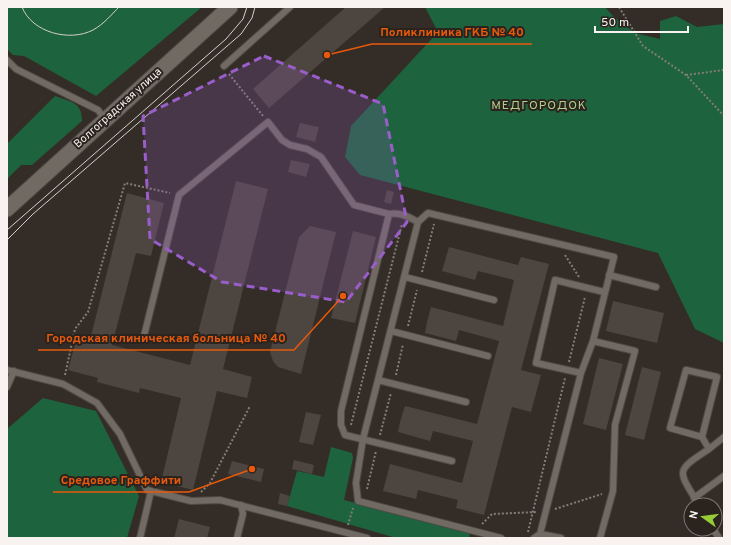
<svg xmlns="http://www.w3.org/2000/svg" width="731" height="545" font-family="Overpass,sans-serif">
  <style>
    .green { fill: #1d633d }
    .building { fill: #4d453f }
    .lines { fill: none; stroke-linecap: round; stroke-linejoin: round }
    .service-casing { stroke: #504a46; stroke-width: 8 }
    .tertiary-casing { stroke: #504a46; stroke-width: 17 }
    .path { stroke: #837d78; stroke-width: 2; stroke-dasharray: 2 2; stroke-linecap: butt }
    .service { stroke: #716a63; stroke-width: 6 }
    .tertiary { stroke: #716a63; stroke-width: 15 }
    .tram { stroke: #d4cfcb; stroke-width: 1 }
    .marked { fill: #9a5ecb; fill-opacity: 0.2; stroke: #9a5ecb; stroke-width: 3; stroke-dasharray: 8 5; stroke-linejoin: round }
    .labels { text-anchor: middle; dominant-baseline: central; stroke-width: 4; stroke-linejoin: round; paint-order: stroke }
    .street-label { font-size: 11px; fill: #f8f3f0; stroke: #2a231e }
    .neighbourhood-label { font-size: 12px; letter-spacing: 1px; fill: #b1d089; stroke: #2a231e }
    .leader { fill: none; stroke: #e8590c; stroke-width: 1.5 }
    .callout-dot { fill: #e8590c; stroke: #2a231e; stroke-width: 1.5 }
    .callout-label { font-size: 12px; text-anchor: middle; font-weight: bold; fill: #e8590c; stroke: #2a231e; stroke-width: 4; stroke-linejoin: round; paint-order: stroke }
  </style>
  <rect width="100%" height="100%" fill="#342d27"/>
  <path class="green" d="M7,7H202L96,96L24,56L13,55L7,49Z
    M425,7H605L612,15L635,33L660,39V21L676,16L697,27L724,24V343L695,329L658,253L360,175L345,157L351,126L438,32Z
    M55,96C71,102 82,102 82,121L32,165H21L7,179V144Z
    M43,398L96,411L139,496L127,538H7V429Z
    M331,447L352,453L353,458L344,500L470,533L469,538H396L287,506L297,471L324,477Z"/>
  <path class="building" d="M346,7H385L269,108L253,89Z
    M300,123L319,127L315,142L296,137Z
    M291,160L310,164L306,177L288,172Z
    M236,181L268,189L223,369L252,377L247,398L217,391L193,490L161,482L181,398L140,388L139,393L97,382L98,378L68,370L77,337L90,340L127,193L164,203L151,256L136,253L112,345L190,365Z
    M387,190L394,192L391,204L384,202Z
    M310,226L336,232L301,374L278,367L273,361L270,352L299,237Z
    M353,231L376,237L355,323L331,318Z
    M449,247L518,265L521,257L549,264L521,370L541,375L531,412L512,407L484,515L456,508L458,500L418,490L416,499L383,491L390,464L462,483L473,441L433,431L430,441L398,432L400,422L405,406L477,424L499,341L459,330L456,341L425,333L427,322L431,307L503,326L514,280L478,271L475,280L442,271Z
    M613,301L664,313L657,343L606,331Z
    M599,358L623,364L606,430L583,424Z
    M642,367L661,372L644,440L625,435Z
    M306,412L321,415L313,445L299,442Z
    M294,460L314,465L312,474L292,469Z
    M232,461L264,469L261,482L228,474Z
    M280,493L290,496L287,506L278,504Z
    M179,519L210,527L207,538H174Z"/>
  <g class="lines">
    <defs>
      <path id="service" d="M7,60L16,69L98,110L105,119
        M224,66L290,7
        M418,222C409,217 400,212 389,214L341,411V425L345,435L452,461
        M609,275L656,287
        M405,277L494,300
        M391,331L488,356
        M143,340L179,195L268,122L282,140L290,145L307,149L321,157L354,205L389,214
        M593,341L635,351L615,425L613,491L600,538
        M7,370L63,384L97,403L120,434L147,490L191,501L220,500L367,538
        M581,373L536,363L555,280L604,292
        M378,380L466,402
        M7,387L14,371
        M709,449L724,437
        M694,498L724,476
        M699,505C678,470 674,472 709,449L702,437L670,428L686,370L717,377L702,437
        M713,529L719,538
        M540,534L561,538
        M140,538L151,491
        M237,538L243,514L241,505
        M501,538L358,501L356,483L363,439L418,222L428,213L614,257L593,341L581,373L540,534L534,538"/>
      <path id="tertiary" d="M7,209L230,7"/>
    </defs>
    <use href="#service" class="service-casing"/>
    <use href="#tertiary" class="tertiary-casing"/>
    <path class="path" d="M619,7L643,46L686,75L724,116
      M229,74L263,116
      M686,75L724,70
      M565,255L579,277
      M422,272L434,224
      M408,326L417,290
      M569,362L585,297
      M65,375L75,329L88,312L125,183L170,193
      M396,375L403,344
      M351,425L402,224
      M380,435L391,393
      M367,489L376,451
      M201,492L210,483L250,406
      M555,509L602,494
      M482,524L492,514L537,512
      M348,525L353,508
      M528,532L565,378"/>
    <use href="#service" class="service"/>
    <use href="#tertiary" class="tertiary"/>
    <path class="tram" d="M22,7C32,33 70,42 93,30C104,24 111,15 119,7
      M7,230L226,39L243,19L247,7
      M7,240L33,214L241,34L252,18L255,7"/>
  </g>
  <path class="marked" d="M264,56L383,104L407,222L346,302L222,282L150,239L143,116Z"/>
  <g class="labels">
    <g class="street-label">
      <text transform="translate(118 108) rotate(-42)">Волгоградская улица</text>
    </g>
    <g class="neighbourhood-label">
      <text x="539" y="106">МЕДГОРОДОК</text>
    </g>
  </g>
  <path class="leader" d="M327 55L372 44H532M343 296L294 350H38M252 469L189 492H53"/>
  <g class="callout-dot">
    <circle cx="327" cy="55" r="4"/>
    <circle cx="343" cy="296" r="4"/>
    <circle cx="252" cy="469" r="4"/>
  </g>
  <g class="callout-label">
    <text x="452" y="36">Поликлиника ГКБ № 40</text>
    <text x="166" y="342">Городская клиническая больница № 40</text>
    <text x="121" y="484">Средовое Граффити</text>
  </g>
  <rect width="731" height="545" fill="none" stroke="#f8f3f0" stroke-width="16"/>
  <g transform="translate(703 517) rotate(284)"><circle r="19" fill="#2a231e" stroke="#7c7672"/>
  <path d="M0-3L7 15L0 10L-7 15Z" fill="#97cc38"/>
  <text y="-6" font-size="11" font-weight="bold" text-anchor="middle" fill="#f8f3f0">N</text>
  </g>
  <path d="M595 26v6h93v-6" fill="none" stroke="#f8f3f0" stroke-width="2"/>
  <text x="601" y="26" font-size="12" fill="#f8f3f0" stroke="#2a231e" stroke-width="3" paint-order="stroke">50 m</text>
</svg>
